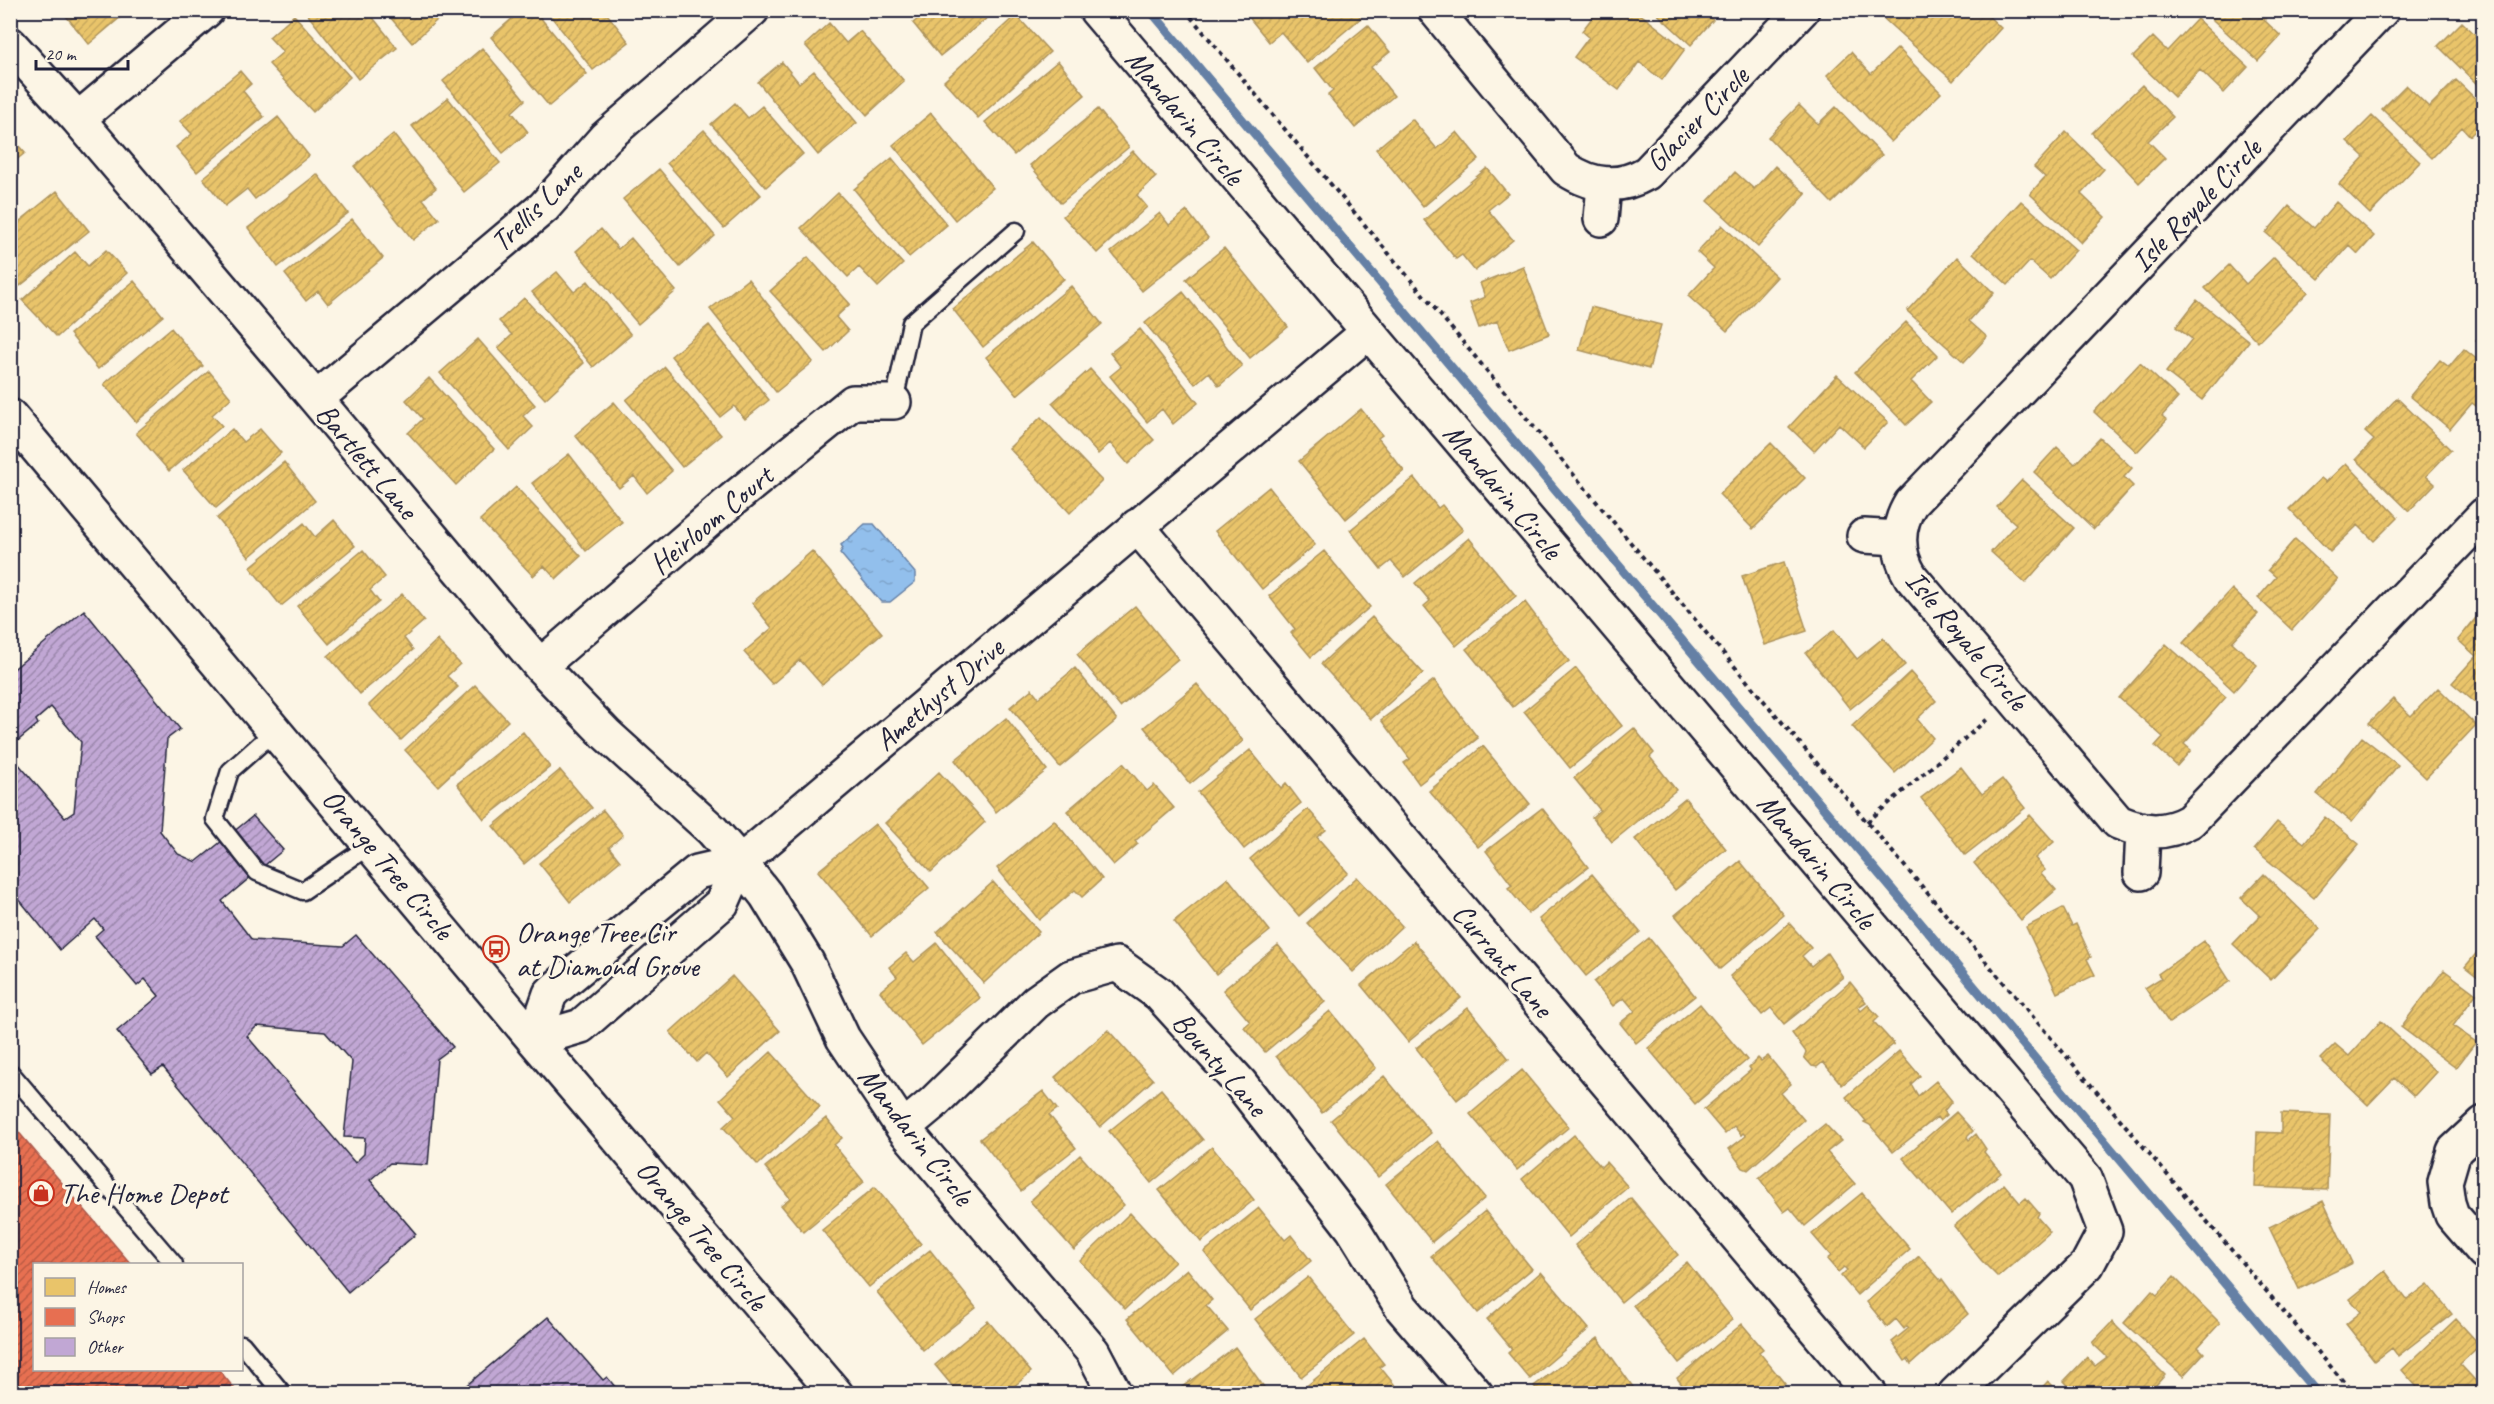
<svg xmlns="http://www.w3.org/2000/svg" width="2494" height="1404" font-family="Caveat,sans-serif">
  <style>
    .water { fill: url(#water-ripples); stroke: #6580a5; stroke-width: 1.5 }
    .homes { fill: url(#homes-hatch); stroke: #ad935c; stroke-width: 1.5 }
    .shops { fill: url(#shops-hatch); stroke: #ac584a; stroke-width: 1.5 }
    .lines { fill: none; stroke-linecap: round; stroke-linejoin: round }
    .stream { stroke: #6580a5; stroke-width: 9 }
    .building { fill: url(#building-hatch); stroke: #22223b; stroke-width: 1.5; fill-rule: evenodd }
    .lane-casing { stroke: #22223b; stroke-width: 21 }
    .street-casing { stroke: #22223b; stroke-width: 38 }
    .path { stroke: #22223b; stroke-width: 4; stroke-dasharray: 4.5 4.5; stroke-linecap: butt }
    .lane { stroke: #fcf5e5; stroke-width: 16 }
    .street { stroke: #fcf5e5; stroke-width: 33 }
    .labels { text-anchor: middle; dominant-baseline: central; stroke-width: 6; stroke-linejoin: round; paint-order: stroke }
    .street-label { font-size: 30px; fill: #22223b; stroke: #fcf5e5 }
    .poi-label { font-size: 30px; fill: #22223b; stroke: #fcf5e5; text-anchor: start }
  </style>
  <defs>
    <pattern id="water-ripples" width="26" height="14" patternUnits="userSpaceOnUse" patternTransform="scale(1.5)"><rect width="26" height="14" fill="#92bfec"/><path d="M2 4q2-2 4 0t4 0M15 11q2-2 4 0t4 0" fill="none" stroke="#7ea4cb"/></pattern>
    <pattern id="homes-hatch" width="6" height="6" patternUnits="userSpaceOnUse" patternTransform="scale(1.5)"><rect width="6" height="6" fill="#e9c46a"/><path d="M-1 1l2-2M0 6l6-6M5 7l2-2" fill="none" stroke="#c8a85d"/></pattern>
    <pattern id="shops-hatch" width="6" height="6" patternUnits="userSpaceOnUse" patternTransform="scale(1.5)"><rect width="6" height="6" fill="#e76f51"/><path d="M-1 1l2-2M0 6l6-6M5 7l2-2" fill="none" stroke="#bb5b44"/></pattern>
    <pattern id="building-hatch" width="6" height="6" patternUnits="userSpaceOnUse" patternTransform="scale(1.5)"><rect width="6" height="6" fill="#c1a7d4"/><path d="M-1 1l2-2M0 6l6-6M5 7l2-2" fill="none" stroke="#9c88ad"/></pattern>
  </defs>
  <rect width="100%" height="100%" fill="#fcf5e5"/>
  <filter id="ink" filterUnits="userSpaceOnUse"><feTurbulence type="fractalNoise" baseFrequency=".0167" numOctaves="2"/><feDisplacementMap in="SourceGraphic" scale="12" xChannelSelector="R" yChannelSelector="G"/><feConvolveMatrix kernelMatrix="1 2 1 2 8 2 1 2 1" color-interpolation-filters="sRGB"/></filter>
  <g filter="url(#ink)">
    <path class="water" d="M865,524H874L915,573V582L890,602H881L840,553L843,548L841,545Z"/>
    <path class="homes" d="M61,10H129L89,44Z
      M304,10H367L397,48L358,79Z
      M384,10H448L412,43Z
      M522,10H534L587,74L549,106L491,37Z
      M546,10H604L629,42L593,70Z
      M652,10H667L659,18Z
      M902,10H915L908,17Z
      M929,10H997L940,56L913,23Z
      M1255,10H1355L1361,18L1307,63L1281,32L1269,42L1248,16Z
      M1598,10H1635L1685,49L1662,80L1639,62L1619,90L1574,57L1589,37L1582,31Z
      M1653,10H1702L1713,20L1691,45Z
      M1891,10H1982L2001,28L1953,81L1884,19Z
      M2202,10H2272L2264,20L2281,36L2258,61Z
      M294,15L350,77L313,112L269,64L283,52L269,37Z
      M1016,15L1050,52L978,118L944,81Z
      M2197,19L2248,67L2224,93L2200,70L2174,97L2133,57L2153,37L2167,51Z
      M2462,22L2480,39L2484,35V91L2438,46Z
      M829,23L846,43L860,31L904,81L867,115L805,45Z
      M1368,25L1390,52L1371,67L1394,96L1355,128L1328,95L1333,91L1315,68Z
      M482,48L525,100L512,112L528,132L503,153L443,81Z
      M1898,48L1941,93L1891,142L1827,75L1851,52L1871,74Z
      M1058,61L1085,95L1014,155L985,122Z
      M782,62L799,83L814,71L857,123L818,155L758,82Z
      M240,71L251,84L243,91L264,117L197,172L176,147L192,134L180,121Z
      M2456,80L2484,107V122L2470,136L2462,127L2432,158L2382,109L2406,85L2429,107Z
      M2142,85L2173,117L2148,141L2165,158L2139,183L2092,133Z
      M448,98L500,163L464,192L412,126Z
      M735,103L748,118L762,106L803,154L766,187L711,124Z
      M1799,105L1818,124L1836,107L1882,155L1832,203L1768,137Z
      M1098,109L1129,147L1061,203L1030,165Z
      M931,113L993,188L955,220L893,145Z
      M2372,116L2420,162L2370,214L2339,184L2364,157L2347,141Z
      M278,117L309,156L255,199L247,189L225,206L203,178Z
      M1412,119L1437,149L1457,132L1479,159L1423,207L1376,149Z
      M704,130L761,195L724,228L667,163Z
      M2066,132L2104,169L2081,194L2105,217L2081,243L2030,194L2045,177L2034,167Z
      M393,134L436,188L423,199L439,219L413,240L354,166Z
      M10,136L25,153L10,165Z
      M1133,151L1156,177L1137,195L1147,207L1097,253L1063,216Z
      M892,158L947,225L909,257L854,189Z
      M1775,166L1806,194L1758,247L1708,201L1735,172L1754,189Z
      M1487,168L1508,194L1488,210L1513,240L1475,271L1462,255L1456,259L1424,220Z
      M659,169L715,236L680,267L623,199Z
      M317,174L348,213L278,267L248,228Z
      M57,191L89,231L20,286L10,274V229Z
      M838,193L903,264L878,287L859,267L848,277L801,228Z
      M2021,201L2076,250L2050,279L2030,261L2008,285L1973,253Z
      M2336,202L2374,236L2358,254L2349,245L2319,279L2266,233L2289,206L2314,228Z
      M1187,211L1208,238L1142,291L1111,252L1160,213L1169,225Z
      M352,219L383,258L328,304L318,291L306,301L285,274Z
      M1722,225L1777,277L1727,331L1688,296L1714,268L1697,252Z
      M601,229L618,249L631,238L676,291L638,324L576,251Z
      M1033,242L1064,279L983,347L953,309Z
      M1224,248L1288,327L1250,358L1186,279Z
      M106,250L127,273L57,337L22,300L75,252L88,266Z
      M808,257L850,304L836,317L848,331L826,352L770,291Z
      M1957,257L1994,293L1969,321L1987,337L1964,362L1907,311Z
      M2274,257L2308,292L2258,342L2205,288L2229,265L2246,284Z
      M1523,266L1549,334L1509,350L1497,321L1479,328L1470,303L1485,297L1480,283Z
      M557,272L574,292L588,281L631,335L593,367L532,292Z
      M748,279L813,362L776,392L710,309Z
      M134,281L163,316L98,369L70,334Z
      M1071,286L1102,324L1017,395L986,357Z
      M1183,292L1242,366L1219,386L1209,372L1195,384L1145,323Z
      M524,298L584,363L545,399L498,348L512,335L499,321Z
      M2197,300L2249,341L2202,400L2166,372L2192,339L2176,327Z
      M1591,307L1661,325L1649,369L1579,350Z
      M1906,322L1938,355L1911,381L1931,402L1906,425L1855,372Z
      M709,325L769,400L745,419L734,406L720,417L671,356Z
      M171,328L203,366L136,422L104,384Z
      M1140,329L1198,403L1173,424L1162,409L1147,422L1110,376L1121,367L1110,353Z
      M2484,333V349L2476,341Z
      M478,339L535,405L523,416L533,427L509,450L440,373Z
      M2464,349L2484,365V412L2472,403L2450,429L2410,396L2440,360L2449,367Z
      M2140,363L2178,398L2162,416L2167,420L2137,452L2094,412Z
      M665,367L721,435L682,467L626,400Z
      M1090,369L1154,440L1128,464L1110,443L1098,454L1052,403Z
      M209,371L231,398L212,415L222,426L169,471L136,433Z
      M1837,375L1888,422L1864,447L1839,424L1814,451L1789,427Z
      M429,378L494,449L456,485L408,433L423,419L406,400Z
      M2397,398L2451,450L2426,476L2435,484L2409,511L2356,459L2374,440L2365,432Z
      M614,402L672,471L647,493L634,476L619,488L575,435Z
      M1361,409L1382,435L1378,438L1404,471L1346,519L1299,461Z
      M1041,417L1102,481L1070,513L1009,448Z
      M232,429L243,442L260,429L281,453L216,508L183,470Z
      M2100,438L2132,468L2124,477L2133,486L2094,529L2034,472L2057,447L2075,464Z
      M1771,443L1805,478L1753,529L1719,494Z
      M569,454L622,522L586,551L532,483Z
      M284,462L315,501L249,557L217,518Z
      M2346,463L2398,517L2374,541L2358,525L2330,552L2289,509L2321,478L2326,482Z
      M1414,478L1438,508L1442,505L1463,530L1405,577L1391,561L1381,569L1350,530Z
      M2022,480L2074,528L2025,583L1991,552L2016,524L1997,507Z
      M516,487L581,556L556,579L544,566L533,576L480,520Z
      M1269,487L1315,545L1262,589L1215,531Z
      M334,520L355,546L281,606L250,567L304,523L315,537Z
      M1469,538L1516,596L1456,646L1424,606L1430,601L1415,583Z
      M2295,539L2338,579L2292,630L2258,598L2276,577L2268,570Z
      M363,550L385,577L370,590L379,602L329,644L297,606Z
      M812,551L882,633L822,685L800,660L772,684L744,652L772,628L752,603Z
      M1324,551L1370,607L1311,657L1291,633L1295,629L1269,596Z
      M1784,562L1807,631L1765,645L1742,576Z
      M2232,589L2258,614L2232,642L2257,665L2234,691L2183,643Z
      M402,594L424,621L404,638L413,650L360,694L328,656Z
      M1525,602L1569,661L1513,707L1466,649Z
      M1135,606L1178,659L1120,707L1077,654Z
      M2479,614L2484,618V710L2452,683L2476,656L2458,640Z
      M1372,617L1423,673L1371,719L1321,664Z
      M1834,630L1857,659L1883,638L1905,665L1850,709L1806,653Z
      M437,640L460,664L447,676L458,687L401,740L369,705Z
      M2166,644L2226,697L2184,744L2191,750L2177,766L2155,746L2163,737L2119,698Z
      M1075,668L1117,720L1060,767L1010,707L1032,689L1039,698Z
      M1576,668L1622,726L1570,768L1524,711Z
      M1910,672L1936,701L1917,719L1933,738L1895,773L1852,726Z
      M1434,680L1478,738L1419,784L1404,763L1410,759L1381,720Z
      M1197,684L1243,741L1190,784L1144,727Z
      M475,685L508,721L438,786L405,750Z
      M2438,688L2476,725L2426,778L2369,723L2393,699L2411,716Z
      M1006,718L1047,770L996,812L955,760Z
      M1634,728L1654,753L1650,757L1676,790L1612,842L1592,817L1600,810L1574,778Z
      M523,732L550,767L484,819L457,784Z
      M2362,737L2398,765L2352,822L2317,794Z
      M1483,746L1530,804L1478,847L1429,791Z
      M1250,750L1281,788L1286,783L1301,803L1244,849L1198,792Z
      M1123,763L1147,791L1154,785L1174,808L1135,841L1138,844L1113,865L1067,811Z
      M1961,767L1982,794L2002,779L2025,808L1965,855L1921,798Z
      M560,770L592,808L524,864L493,826Z
      M939,772L985,822L931,872L885,823Z
      M1685,798L1726,849L1675,890L1635,839Z
      M1542,808L1588,867L1528,913L1508,888L1512,885L1486,851Z
      M1308,809L1326,830L1317,837L1348,873L1299,916L1250,859Z
      M603,810L623,835L609,847L620,861L570,902L539,863Z
      M2030,815L2054,842L2035,858L2045,870L2041,873L2056,890L2021,920L1974,863Z
      M2325,817L2359,844L2314,898L2254,849L2277,822L2304,843Z
      M1054,820L1102,879L1082,897L1075,890L1039,920L997,868Z
      M875,824L929,888L872,936L818,871Z
      M1740,861L1784,915L1720,969L1675,915Z
      M1592,874L1640,932L1586,976L1539,919Z
      M2264,874L2320,929L2271,980L2233,944L2260,916L2241,898Z
      M1357,877L1402,926L1353,972L1307,923Z
      M1228,878L1270,931L1216,974L1174,921Z
      M993,882L1039,932L984,983L937,932Z
      M2063,908L2072,926L2076,924L2091,957L2087,959L2095,975L2057,993L2026,927Z
      M1789,923L1811,948L1802,956L1811,966L1827,953L1843,977L1784,1024L1771,1008L1762,1015L1730,976Z
      M1649,938L1695,996L1636,1043L1620,1023L1635,1011L1624,998L1613,1006L1594,982Z
      M1414,941L1461,998L1408,1042L1361,985Z
      M2204,941L2230,981L2169,1023L2145,988L2161,978L2158,974Z
      M937,943L980,998L922,1045L880,991L897,977L889,967L906,953L914,962Z
      M2484,944V982L2465,967Z
      M1278,945L1325,1002L1265,1052L1244,1027L1250,1022L1223,990Z
      M2444,970L2476,994L2453,1026L2476,1042L2456,1068L2401,1027Z
      M732,976L780,1031L728,1077L706,1053L697,1062L670,1032Z
      M1850,982L1866,1002L1858,1007L1861,1011L1868,1005L1879,1017L1874,1022L1894,1044L1842,1085L1823,1062L1817,1067L1812,1066L1804,1057L1806,1052L1792,1033Z
      M1700,1004L1747,1060L1695,1104L1648,1048Z
      M1468,1008L1509,1059L1457,1100L1416,1048Z
      M1330,1011L1376,1068L1322,1113L1276,1056Z
      M2381,1021L2436,1072L2414,1096L2394,1078L2368,1105L2320,1059L2335,1044L2349,1056Z
      M1108,1030L1153,1080L1100,1127L1055,1077Z
      M1899,1051L1920,1076L1911,1084L1918,1096L1936,1081L1952,1101L1944,1111L1947,1115L1940,1121L1937,1117L1893,1152L1870,1125L1864,1122L1866,1121L1846,1097Z
      M771,1052L820,1107L758,1165L723,1127L735,1116L720,1099Z
      M1768,1056L1791,1084L1781,1093L1804,1120L1748,1170L1743,1168L1729,1149L1746,1136L1743,1133L1741,1135L1734,1126L1725,1134L1704,1109L1751,1070L1749,1067L1758,1058L1761,1061Z
      M1522,1070L1569,1127L1517,1170L1470,1114Z
      M1384,1076L1431,1133L1378,1177L1331,1120Z
      M1161,1089L1203,1140L1151,1183L1109,1131Z
      M1043,1091L1057,1109L1049,1115L1076,1148L1021,1191L980,1139Z
      M1956,1112L1973,1131L1967,1137L1969,1140L1976,1134L1986,1149L1984,1152L2001,1173L1951,1214L1903,1158Z
      M2281,1113L2330,1115L2327,1190L2255,1187L2257,1132L2281,1133Z
      M826,1118L842,1138L834,1145L864,1182L803,1232L781,1205L790,1198L765,1167Z
      M1825,1124L1841,1141L1827,1152L1855,1184L1805,1226L1790,1208L1784,1212L1759,1178Z
      M1574,1135L1601,1167L1606,1162L1628,1187L1569,1237L1522,1179Z
      M1438,1141L1485,1198L1432,1242L1386,1184Z
      M1212,1147L1254,1200L1201,1242L1159,1190Z
      M1080,1155L1124,1205L1074,1250L1030,1201Z
      M2004,1184L2020,1203L2026,1198L2039,1213L2037,1217L2050,1232L1998,1277L1981,1260L1954,1226Z
      M875,1187L921,1244L869,1287L822,1230Z
      M1862,1193L1910,1249L1857,1295L1841,1276L1847,1270L1844,1267L1838,1272L1827,1259L1831,1256L1812,1234Z
      M1631,1198L1678,1255L1621,1302L1575,1245Z
      M2323,1201L2352,1263L2299,1289L2269,1227Z
      M1259,1208L1285,1240L1291,1235L1311,1261L1250,1310L1204,1252Z
      M1485,1211L1532,1269L1478,1313L1431,1256Z
      M1130,1213L1175,1262L1125,1309L1080,1261Z
      M930,1250L976,1308L923,1350L877,1292Z
      M1919,1256L1941,1281L1942,1279L1968,1314L1911,1364L1908,1359L1905,1361L1892,1342L1909,1328L1907,1326L1904,1329L1896,1319L1887,1327L1867,1302Z
      M1687,1262L1733,1320L1679,1363L1633,1305Z
      M1187,1269L1212,1300L1206,1305L1228,1331L1174,1376L1127,1319Z
      M2385,1271L2407,1300L2428,1284L2452,1314L2398,1356L2392,1348L2375,1361L2346,1324L2361,1312L2350,1299Z
      M1541,1272L1589,1329L1530,1379L1508,1353L1512,1349L1487,1319Z
      M1308,1277L1354,1335L1301,1377L1255,1319Z
      M2174,1277L2220,1323L2198,1347L2204,1353L2183,1376L2124,1323L2152,1291L2157,1295Z
      M2456,1319L2480,1345L2460,1364L2483,1389L2478,1394H2423L2402,1370Z
      M988,1321L1031,1372L1005,1394H959L935,1365Z
      M2112,1322L2165,1375L2148,1394H2076L2064,1381L2087,1357L2095,1366L2107,1357L2092,1343Z
      M1742,1324L1763,1349L1759,1352L1785,1384L1773,1394H1689L1677,1378Z
      M1598,1338L1638,1394H1540L1534,1386Z
      M1364,1339L1384,1364L1380,1367L1402,1394H1309L1304,1388Z
      M1235,1347L1269,1394H1179L1177,1391Z
      M2048,1381L2061,1394H2036Z
      M1040,1386L1045,1394H1029Z"/>
    <path class="shops" d="M10,1122L131,1264H34V1370H219L239,1394H10Z"/>
    <g class="lines">
      <path class="stream" d="M1150,10L2318,1394"/>
    </g>
    <path class="building" d="M84,610L180,729L167,739L160,831L178,854L196,862L253,816L283,850L222,901L252,940L343,946L356,935L453,1047L437,1059L428,1165L390,1163L370,1180L416,1234L348,1292L163,1067L152,1074L117,1031L159,996L145,979L137,986L95,936L103,929L95,919L60,950L10,888V754L65,818L74,812L81,742L51,707L36,720L38,724L15,743L13,739L10,741V672ZM257,1026L325,1032L352,1062L344,1137L365,1138L364,1154L355,1163L247,1036Z
      M548,1317L603,1380L607,1377L621,1394H456Z"/>
    <g class="lines">
      <defs>
        <path id="lane" d="M894,402L911,323L1016,231
          M276,730L230,771L215,819L257,872L303,891L372,844
          M10,1072L174,1264
          M242,1344L283,1394"/>
        <path id="street" d="M1096,10L2085,1178L2105,1231L2087,1265L1955,1394
          M1435,10L1566,169C1593,187 1619,189 1647,173L1802,10
          M2382,10L1911,503C1896,527 1896,553 1911,577L2118,822C2144,833 2165,835 2190,821L2484,515
          M10,44L78,119L316,399L540,666L606,734L712,830L740,862L766,895L807,962L843,1038L903,1128L1093,1352L1115,1394
          M78,119L207,10
          M1601,219L1604,185
          M316,399L544,207L605,138L752,10
          M10,416L534,1040L836,1394
          M1137,526L1870,1394
          M1864,536L1899,538
          M540,666L732,500L853,402H894
          M2141,873L2143,831
          M534,1040L550,994L556,988L697,872L740,862L762,844L1368,332
          M534,1040L581,1026L722,903L740,862
          M2484,1123L2454,1151L2445,1182L2448,1203L2452,1215L2484,1252
          M903,1128L933,1103L1036,1002L1071,977L1117,964L1159,994L1240,1083L1353,1229L1402,1308L1476,1394"/>
      </defs>
      <use href="#lane" class="lane-casing"/>
      <use href="#street" class="street-casing"/>
      <path class="path" d="M1185,10L1718,647L2354,1394
        M1867,822L1990,717"/>
      <use href="#lane" class="lane"/>
      <use href="#street" class="street"/>
    </g>
  </g>
  <defs>
    <symbol id="bus-ring" viewBox="-11 -11 22 22"><circle r="9.5" fill="#fcf5e5" stroke="#c8321e" stroke-width="1.5"/><path d="M-5-6H5V4H4V6H2V4H-2V6H-4V4H-5ZM-3.5-4V0h7V-4ZM-3.5 1.2v1.5H-2V1.2ZM2 1.2v1.5H3.5V1.2Z" fill="#c8321e"/></symbol>
    <symbol id="shop-ring" viewBox="-11 -11 22 22"><circle r="9.5" fill="#fcf5e5" stroke="#c8321e" stroke-width="1.5"/><path d="M-5-2.5h2.3a2.7 3.5 0 0 1 5.4 0H5L5.5 6h-11ZM-1.5-2.5h3a1.5 2.3 0 0 0-3 0Z" fill="#c8321e"/></symbol>
  </defs>
  <g fill-rule="evenodd">
    <use href="#bus-ring" x="481" y="934" width="30" height="30"/>
    <use href="#shop-ring" x="26" y="1178" width="30" height="30"/>
  </g>
  <g class="labels">
    <g class="street-label">
      <text transform="translate(1185 117) rotate(50)">Mandarin Circle</text>
      <text transform="translate(1697 119) rotate(-46)">Glacier Circle</text>
      <text transform="translate(2196 205) rotate(-46)">Isle Royale Circle</text>
      <text transform="translate(536 207) rotate(-44)">Trellis Lane</text>
      <text transform="translate(367 461) rotate(50)">Bartlett Lane</text>
      <text transform="translate(1503 491) rotate(50)">Mandarin Circle</text>
      <text transform="translate(711 520) rotate(-40)">Heirloom Court</text>
      <text transform="translate(1967 640) rotate(50)">Isle Royale Circle</text>
      <text transform="translate(939 694) rotate(-40)">Amethyst Drive</text>
      <text transform="translate(1817 861) rotate(50)">Mandarin Circle</text>
      <text transform="translate(388 864) rotate(50)">Orange Tree Circle</text>
      <text transform="translate(1503 960) rotate(50)">Currant Lane</text>
      <text transform="translate(1220 1064) rotate(49)">Bounty Lane</text>
      <text transform="translate(916 1136) rotate(52)">Mandarin Circle</text>
      <text transform="translate(702 1235) rotate(50)">Orange Tree Circle</text>
    </g>
    <g class="poi-label">
      <text x="516" y="932">Orange Tree Cir<tspan x="516" dy="34">at Diamond Grove</tspan></text>
      <text x="60" y="1193">The Home Depot</text>
    </g>
  </g>
  <rect width="2494" height="1404" fill="none" stroke="#fcf5e5" stroke-width="36"/>
  <rect x="18" y="18" width="2458" height="1368" fill="none" stroke="#22223b" stroke-width="2" filter="url(#ink)"/>
  <rect x="33" y="1263" width="210" height="108" fill="#fcf5e5" stroke="#a5a1a1" stroke-width="1.5"/>
  <rect x="45" y="1278" width="30" height="18" fill="#e9c46a" stroke="#a5a1a1" stroke-width="1.5"/>
  <text x="87" y="1293" font-size="18" fill="#22223b">Homes</text>
  <rect x="45" y="1308" width="30" height="18" fill="#e76f51" stroke="#a5a1a1" stroke-width="1.5"/>
  <text x="87" y="1323" font-size="18" fill="#22223b">Shops</text>
  <rect x="45" y="1338" width="30" height="18" fill="#c1a7d4" stroke="#a5a1a1" stroke-width="1.5"/>
  <text x="87" y="1353" font-size="18" fill="#22223b">Other</text>
  <path d="M36 60v9h92v-9" fill="none" stroke="#22223b" stroke-width="3"/>
  <text x="45" y="60" font-size="18" fill="#22223b" stroke="#fcf5e5" stroke-width="4.5" paint-order="stroke">20 m</text>
</svg>
